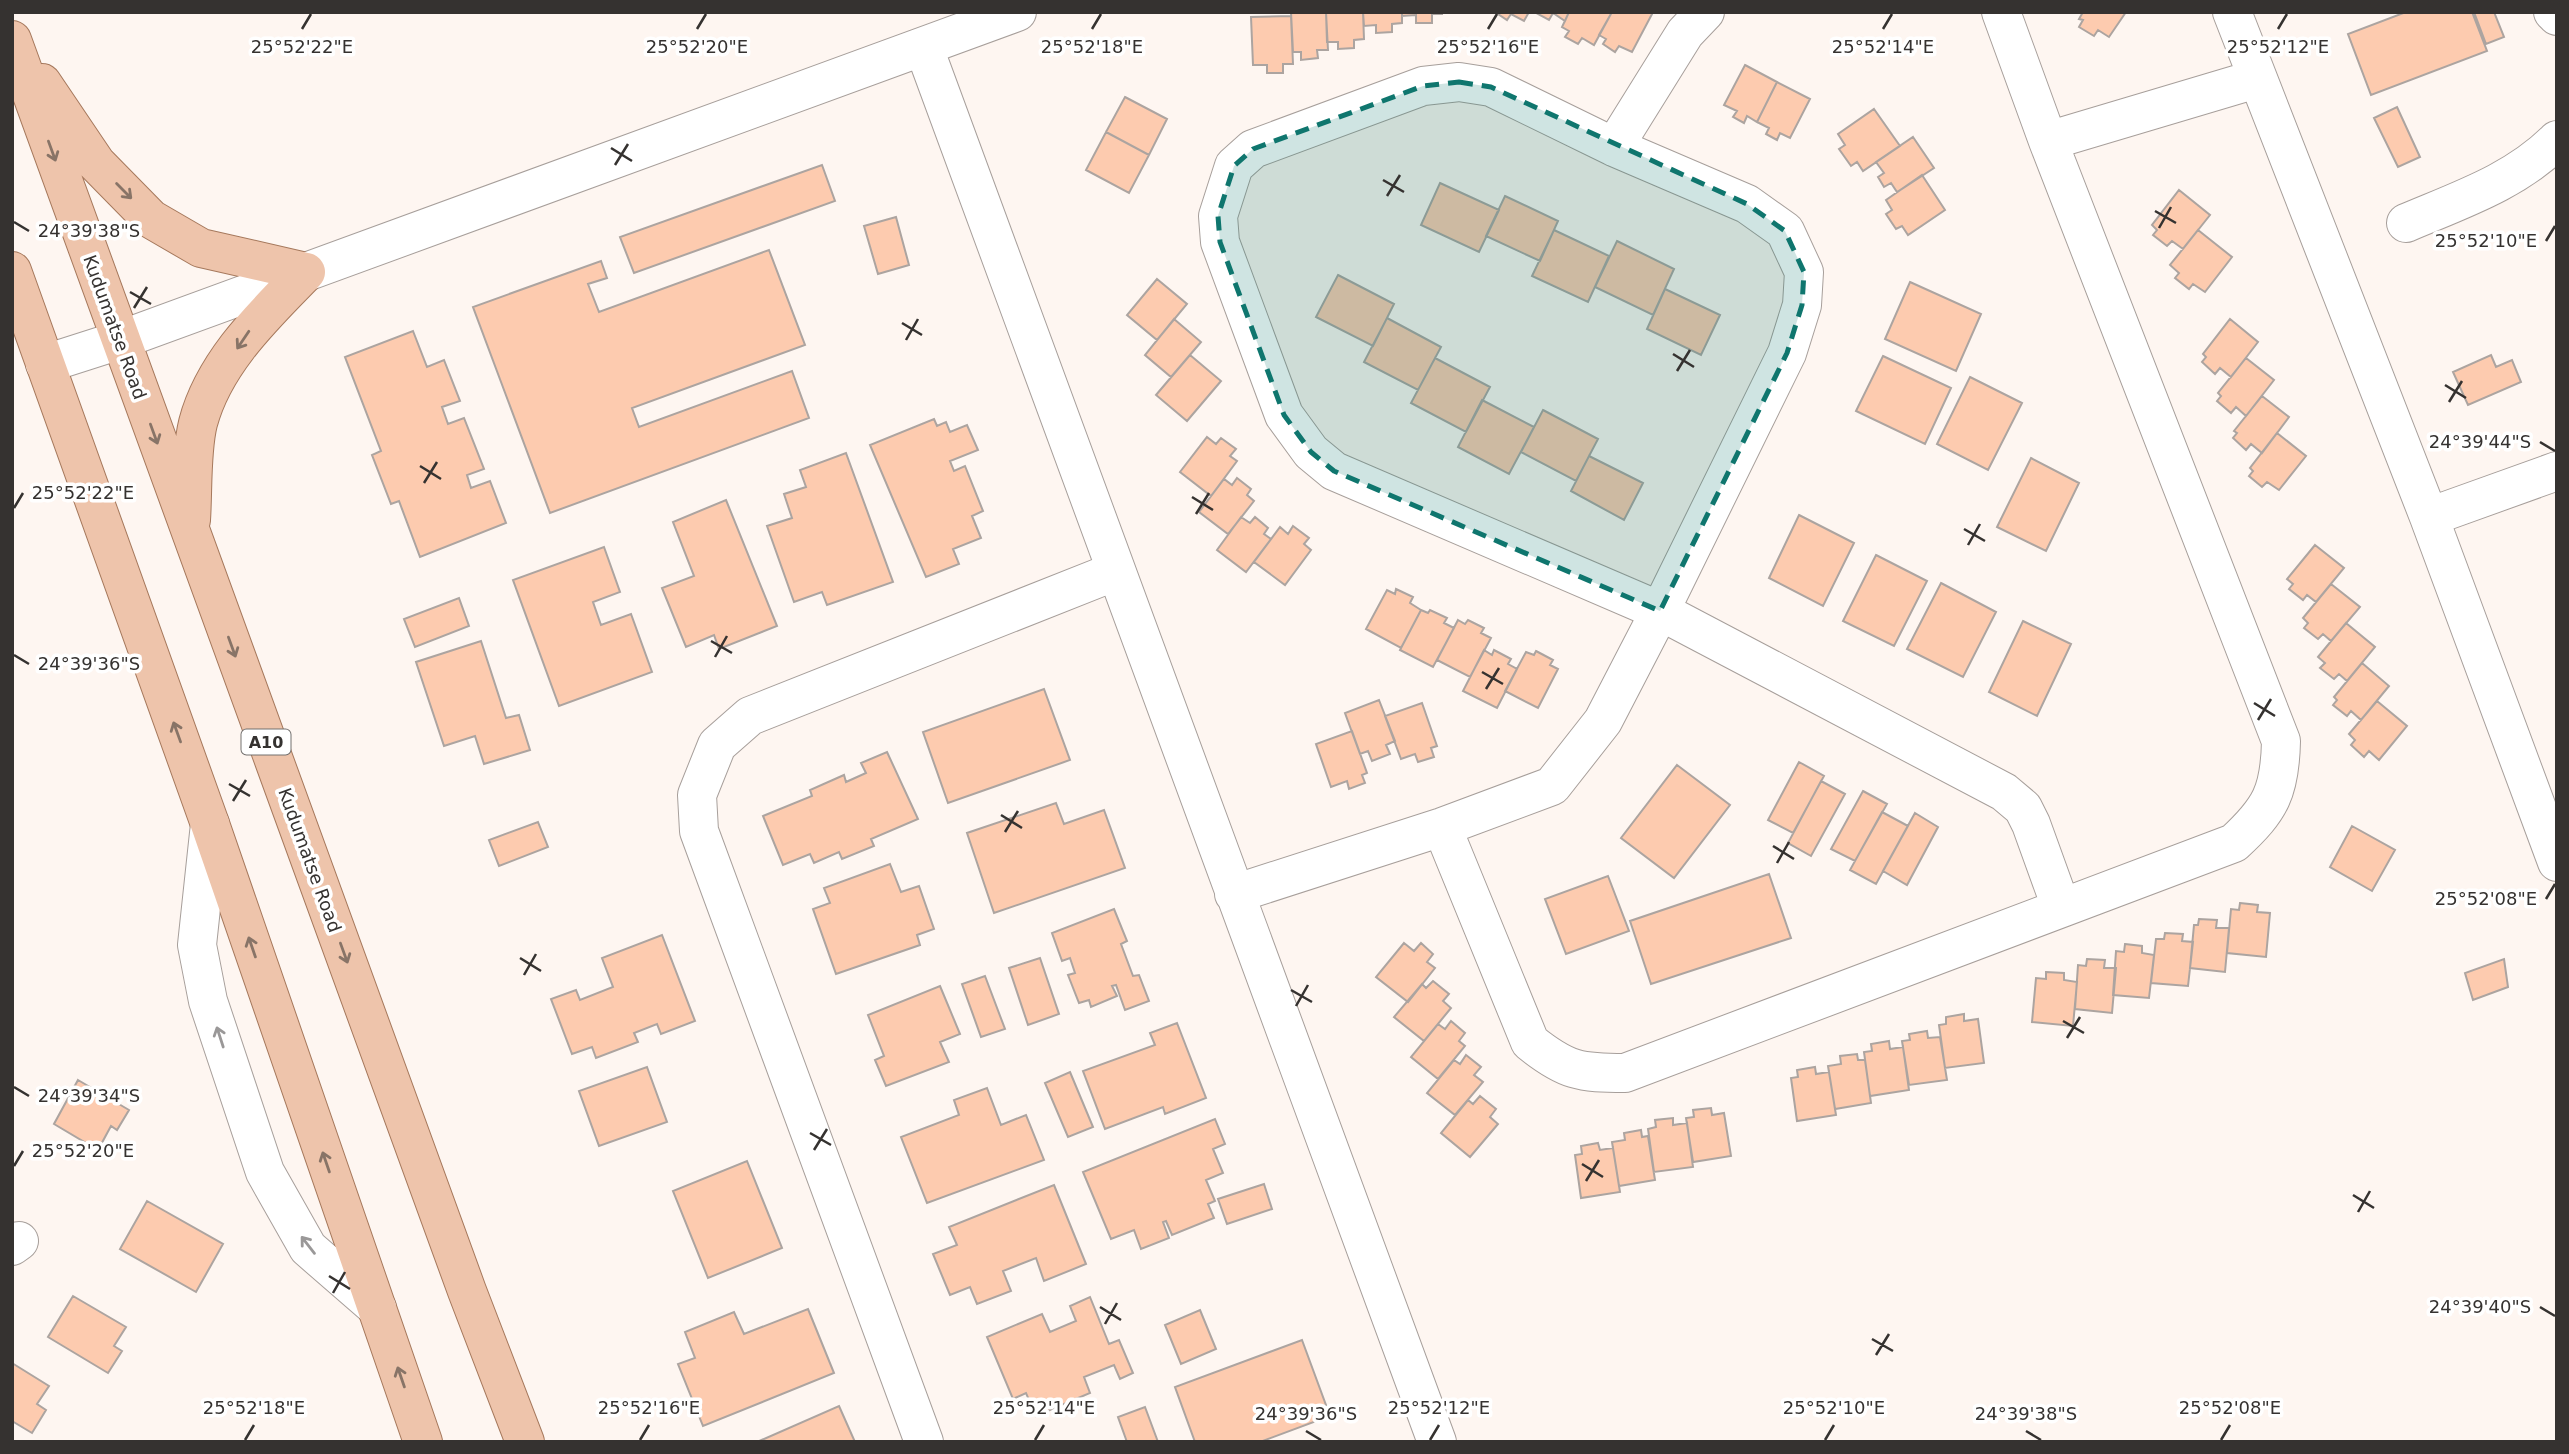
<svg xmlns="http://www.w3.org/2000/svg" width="2569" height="1454" font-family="'DejaVu Sans',sans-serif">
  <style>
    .building { fill: #fdcbaf; stroke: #aca4a0; stroke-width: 2 }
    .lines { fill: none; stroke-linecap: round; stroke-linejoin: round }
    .minor-casing { stroke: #a79f9b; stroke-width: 40 }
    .major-casing { stroke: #a5785c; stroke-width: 40 }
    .minor { stroke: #fff; stroke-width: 38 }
    .major { stroke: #eec4ab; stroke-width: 38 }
    .oneway { stroke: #887467 }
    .oneway2 { stroke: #9a9898 }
    .marked { fill: #0f766e; fill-opacity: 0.2; stroke: #0f766e; stroke-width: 5; stroke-dasharray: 14 9; stroke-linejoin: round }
    .ticks { fill: none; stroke: #353230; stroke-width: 2.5 }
    .labels { text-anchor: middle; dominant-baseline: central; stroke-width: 7; stroke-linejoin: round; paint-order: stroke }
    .shield { fill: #fff; stroke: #72706e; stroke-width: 2 }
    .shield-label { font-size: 16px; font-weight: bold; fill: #353230 }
    .street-label { font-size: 18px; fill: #353230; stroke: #fff }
    .ticks-label { font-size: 18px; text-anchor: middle; fill: #353230; stroke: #fff; stroke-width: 7; stroke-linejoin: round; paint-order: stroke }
  </style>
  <rect width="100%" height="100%" fill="#fef6f1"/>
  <path class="building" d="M1291,12H1326L1328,50H1317L1318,58L1301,60V52H1293Z
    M1326,12H1363L1364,39L1354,40V48L1338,49V42H1327Z
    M1363,12H1402V23L1392,24V32L1376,33V25L1364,26Z
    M1402,12H1442V14H1432V23H1416V15L1402,16Z
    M1495,12H1529L1524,21L1511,14L1507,20Z
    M1569,12L1565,21L1553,13L1549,20L1536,13Z
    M1569,12H1612L1594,45L1582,38L1578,44L1565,37L1569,31L1562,27Z
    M1612,12H1649L1652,14L1632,52L1619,46L1615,52L1603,44L1606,39L1599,35Z
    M2083,12H2126L2109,37L2098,30L2094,36L2079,27L2083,20L2079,19Z
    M2406,12H2472L2487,51L2371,95L2348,34Z
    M2474,12H2494L2504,37L2486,44Z
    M1291,16L1293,64H1283V73H1267V65H1253L1251,17Z
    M1745,65L1777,82L1757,122L1747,116L1744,123L1733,117L1737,111L1724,105Z
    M1777,82L1810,99L1790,138L1780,133L1777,140L1766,134L1769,128L1757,122Z
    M1125,97L1167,119L1149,155L1106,132Z
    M2397,107L2420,157L2398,167L2374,118Z
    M1874,109L1900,146L1863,171L1857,162L1851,166L1839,149L1845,145L1838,134Z
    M1106,132L1149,155L1129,193L1086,170Z
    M1913,137L1934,168L1897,192L1891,183L1884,187L1878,177L1884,173L1876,162Z
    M822,165L835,201L634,273L620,237Z
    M1922,175L1945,210L1908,235L1902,226L1896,229L1886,214L1892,210L1886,200Z
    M1440,183L1499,210L1479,252L1421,225Z
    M2179,190L2210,215L2183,249L2172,241L2167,246L2153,235L2157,230L2152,225Z
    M1505,196L1558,221L1540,261L1486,236Z
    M896,217L909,265L878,274L864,226Z
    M1554,230L1609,256L1588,302L1532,276Z
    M2198,230L2232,257L2205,292L2193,284L2189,289L2175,278L2179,273L2170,265Z
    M1617,241L1674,269L1653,315L1595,287Z
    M769,250L805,345L632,408L639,427L792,371L809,418L550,513L473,307L601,261L607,278L588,284L599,312Z
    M1338,275L1394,304L1373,346L1316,317Z
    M1157,279L1187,304L1157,340L1127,315Z
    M1910,282L1981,314L1956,371L1885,339Z
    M1665,289L1720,315L1701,355L1647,329Z
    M1387,318L1441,347L1418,390L1364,362Z
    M1174,319L1201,342L1171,377L1145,355Z
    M2230,319L2258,342L2231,377L2220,368L2215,374L2202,362L2206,357L2203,354Z
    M413,331L427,367L444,360L460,401L442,407L448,424L464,418L484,469L467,475L471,488L490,481L506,523L420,557L399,501L391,504L372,455L381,451L345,357Z
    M1190,355L1221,381L1187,421L1156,395Z
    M2491,355L2496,367L2512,360L2521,382L2468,405L2453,372Z
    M1883,356L1951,388L1925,444L1856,411Z
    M1435,358L1490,387L1466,432L1411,403Z
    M2246,358L2274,380L2246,416L2236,407L2231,413L2217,401L2221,396L2218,393Z
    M1970,377L2022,403L1988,470L1937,444Z
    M2262,396L2289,417L2262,453L2251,444L2246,450L2233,438L2237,433L2234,431Z
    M1482,400L1534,427L1509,474L1458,447Z
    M1543,410L1598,439L1576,481L1521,452Z
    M934,419L937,426L946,422L950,432L967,425L978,450L950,461L954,471L965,466L983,511L972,516L981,538L953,549L959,564L926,577L870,445Z
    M2277,433L2306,456L2279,490L2267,482L2262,487L2249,476L2253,471L2250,468Z
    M1207,437L1216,444L1221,438L1236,449L1230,456L1237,461L1211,496L1180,472Z
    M846,453L893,582L827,605L822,592L794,602L767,526L792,518L784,494L806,487L800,470Z
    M1589,456L1643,483L1624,520L1571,491Z
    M2031,458L2079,483L2046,551L1997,527Z
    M1237,478L1251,489L1247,495L1254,501L1228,534L1199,512L1224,479L1232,485Z
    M726,500L777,626L719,649L714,635L686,647L662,588L694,576L673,522Z
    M1799,515L1854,543L1823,606L1769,578Z
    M1241,517L1250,523L1255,517L1268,528L1264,534L1271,539L1246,572L1217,550Z
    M1293,526L1309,538L1304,544L1311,550L1285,585L1254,562L1280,527L1288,534Z
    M2315,545L2344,568L2316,602L2307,595L2303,600L2289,589L2293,584L2287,579Z
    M604,547L620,592L593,602L601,625L631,614L652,672L559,706L513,580Z
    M1876,555L1927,581L1894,646L1843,621Z
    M1941,583L1996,612L1963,677L1907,649Z
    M2331,584L2360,607L2331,641L2323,634L2318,639L2304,628L2308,623L2303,618Z
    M1396,589L1413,597L1410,603L1421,610L1401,648L1366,629L1387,590L1395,594Z
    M459,598L469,626L415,647L404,619Z
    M1421,610L1428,613L1430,610L1447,618L1444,623L1454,628L1433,667L1400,650Z
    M1458,620L1465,624L1468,620L1484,628L1481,633L1491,638L1470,677L1437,660Z
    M2023,621L2071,644L2037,716L1989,692Z
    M2346,623L2375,647L2347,681L2339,674L2334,679L2320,668L2325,663L2318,657Z
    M481,641L506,718L519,715L530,750L484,764L475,736L444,746L416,662Z
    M1484,650L1492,655L1494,650L1511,659L1508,664L1517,669L1497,708L1463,691Z
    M1536,651L1553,660L1550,665L1558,669L1538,708L1505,691L1526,652L1534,655Z
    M2362,663L2389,686L2361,720L2351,711L2347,716L2333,705L2337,700L2334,697Z
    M1044,689L1070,760L948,803L923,732Z
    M1379,700L1395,741L1386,745L1390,754L1372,761L1368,751L1360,754L1345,713Z
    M2377,701L2407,726L2379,760L2369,751L2364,757L2351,745L2355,740L2349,734Z
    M1422,703L1437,746L1431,748L1434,757L1418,762L1415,754L1401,759L1385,716Z
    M1352,731L1367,773L1362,775L1365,783L1349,789L1347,781L1331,787L1316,744Z
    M887,752L918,819L871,839L874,846L842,859L839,852L814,863L810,854L783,865L763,816L812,796L810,790L844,775L846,782L866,773L861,763Z
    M1799,762L1824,776L1793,833L1768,820Z
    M1677,765L1730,805L1674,878L1621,838Z
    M1821,781L1845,794L1811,856L1788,843Z
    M1863,791L1887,804L1855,861L1831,849Z
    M1056,803L1064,824L1104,810L1125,868L994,913L967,833Z
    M1882,812L1908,826L1876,884L1850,870Z
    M1915,813L1938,827L1907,885L1883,871Z
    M538,822L548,847L499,866L489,840Z
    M2352,826L2395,850L2372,891L2330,867Z
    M890,864L901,892L919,886L934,929L917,935L920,945L836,974L813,909L830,903L824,888Z
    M1769,874L1791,938L1651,984L1630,921Z
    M1608,876L1629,931L1566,954L1545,899Z
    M2240,903L2258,905L2257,912L2270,913L2266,957L2227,953L2231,909L2239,910Z
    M1114,909L1127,941L1121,944L1133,976L1139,975L1149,1001L1125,1010L1116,985L1112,986L1117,996L1091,1007L1089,1000L1079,1003L1068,975L1075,973L1070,958L1062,961L1052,933Z
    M2199,919L2217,920L2216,928H2229L2225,972L2190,968L2194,925H2198Z
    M2165,933L2183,934L2182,941L2193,942L2188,986L2151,983L2156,939H2164Z
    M662,935L695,1021L661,1034L657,1024L634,1033L638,1042L596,1058L592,1047L572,1054L551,999L576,990L580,1000L613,987L602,958Z
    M1404,943L1414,951L1421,943L1433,954L1427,962L1435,968L1408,1002L1376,977Z
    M2125,944L2142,946V953L2154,955L2149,998L2113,995L2116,951L2124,952Z
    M1040,958L1059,1014L1028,1025L1009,968Z
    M2087,959L2105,960L2104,968H2116L2112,1013L2075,1009L2078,965L2086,966Z
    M2504,959L2508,987L2473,1000L2465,973Z
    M2046,972L2064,973V980L2077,982L2073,1026L2032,1022L2036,978L2046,979Z
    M985,976L1005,1029L981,1037L962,984Z
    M1433,981L1449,994L1443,1001L1451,1008L1424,1041L1394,1017L1422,984L1426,988Z
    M940,986L960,1034L940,1042L949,1062L886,1086L875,1060L884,1056L868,1015Z
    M1964,1014V1021L1978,1019L1984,1063L1945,1068L1939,1025L1946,1024V1017Z
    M1451,1021L1465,1033L1459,1041L1465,1046L1438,1079L1411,1057L1438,1024L1445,1029Z
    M1177,1023L1206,1098L1165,1114L1163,1107L1105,1129L1083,1071L1155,1045L1150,1033Z
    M1927,1031L1928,1038L1940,1037L1947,1080L1909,1085L1902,1041L1910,1040L1909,1034Z
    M1889,1041L1890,1049L1903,1047L1909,1090L1870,1096L1864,1052L1872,1051L1871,1044Z
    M1857,1054L1858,1060H1865L1871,1103L1835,1109L1828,1066L1841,1064L1840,1056Z
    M1466,1055L1481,1067L1474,1075L1483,1082L1455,1115L1427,1093L1454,1060L1460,1064Z
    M647,1067L667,1122L599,1146L579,1091Z
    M1815,1067L1816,1074L1829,1072L1836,1115L1797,1121L1791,1078L1798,1077L1797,1070Z
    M1070,1072L1093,1127L1068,1137L1045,1083Z
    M78,1080L129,1110L117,1130L111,1126L98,1150L54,1124Z
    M987,1088L1001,1125L1026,1115L1044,1160L927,1203L901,1137L959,1115L954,1100Z
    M1480,1096L1496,1109L1490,1117L1498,1124L1470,1157L1441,1133L1468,1100L1473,1104Z
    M1711,1108L1712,1115L1724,1113L1731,1156L1693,1162L1686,1118L1694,1117L1693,1110Z
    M1673,1118V1125L1687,1123L1693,1167L1654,1172L1648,1129L1656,1127L1655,1120Z
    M1215,1119L1225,1144L1213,1149L1223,1173L1206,1180L1215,1201L1208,1204L1214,1218L1172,1235L1166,1221L1163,1222L1169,1238L1141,1249L1134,1230L1111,1239L1083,1172Z
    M1641,1130L1642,1137L1648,1136L1655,1180L1619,1186L1612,1142L1625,1140L1624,1133Z
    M1598,1143L1600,1150L1613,1148L1620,1192L1581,1198L1575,1155L1582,1154L1581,1146Z
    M747,1161L782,1248L708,1278L673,1191Z
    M1264,1184L1272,1209L1227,1224L1218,1199Z
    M1054,1185L1086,1264L1044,1281L1036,1258L1003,1271L1011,1291L977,1304L970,1287L950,1295L933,1254L957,1245L949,1227Z
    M147,1201L223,1244L196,1292L120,1249Z
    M73,1296L126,1327L114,1346L122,1351L108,1373L48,1337Z
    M1090,1297L1109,1344L1119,1340L1133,1373L1120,1379L1114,1365L1084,1377L1090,1393L1036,1416L1026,1393L1013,1399L987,1337L1042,1314L1050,1332L1076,1321L1070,1306Z
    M808,1309L834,1373L703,1426L678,1364L695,1358L685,1332L734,1312L744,1334Z
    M1200,1310L1216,1349L1181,1364L1165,1325Z
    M1302,1340L1330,1416L1260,1442H1195L1175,1387Z
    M12,1363L49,1386L37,1404L46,1410L32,1433L12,1421Z
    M839,1406L855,1442H757Z
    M1145,1407L1158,1442H1127L1118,1417Z"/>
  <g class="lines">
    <defs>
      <path id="minor" d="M2232,12L2429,517L2557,862
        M2553,12L2557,16
        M924,48L1437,1442
        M2048,141L2256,79
        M1614,147L1685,33L1705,12
        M2406,223C2460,200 2515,182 2557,140
        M45,364L120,340L1017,12
        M2429,517L2557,471
        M210,824L197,945L208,1001L265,1172L308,1248L377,1308
        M1442,827L1530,1042C1566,1071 1580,1073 1625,1073L2234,843C2271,809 2280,791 2281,741L2048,141L2001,12
        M1234,894L1442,827L1552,786L1603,721L1660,611L1787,353L1802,305L1804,272L1785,231L1747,204L1614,147L1491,87L1459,82L1423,86L1253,149L1234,166L1218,216L1220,242L1284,415L1311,452L1334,471L1660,611L2004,792L2023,808L2031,824L2061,907
        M12,1246L19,1241
        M924,1442L699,831L697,795L717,745L750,716L1116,571"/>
      <path id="major" d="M12,40L467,1291L525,1442
        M42,83L96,163L151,219L201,248L306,272
        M12,271L210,824L423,1442
        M191,520C193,491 191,451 198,423C214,362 264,315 306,272"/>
    </defs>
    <use href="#minor" class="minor-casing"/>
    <use href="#major" class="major-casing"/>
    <use href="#minor" class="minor"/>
    <use href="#major" class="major"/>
  </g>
  <defs><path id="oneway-shaft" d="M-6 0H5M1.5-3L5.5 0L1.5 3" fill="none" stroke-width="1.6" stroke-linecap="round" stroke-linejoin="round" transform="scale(1.75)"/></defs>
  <g class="oneway">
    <use href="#oneway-shaft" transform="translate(52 151) rotate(70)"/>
    <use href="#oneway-shaft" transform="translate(124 191) rotate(45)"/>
    <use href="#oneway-shaft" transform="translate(243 340) rotate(124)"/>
    <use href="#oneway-shaft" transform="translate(154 434) rotate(70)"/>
    <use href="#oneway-shaft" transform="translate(232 647) rotate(70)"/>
    <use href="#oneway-shaft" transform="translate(177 732) rotate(-110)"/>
    <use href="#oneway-shaft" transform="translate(252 947) rotate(-109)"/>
    <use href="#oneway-shaft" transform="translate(344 953) rotate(70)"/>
    <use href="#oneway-shaft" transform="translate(326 1162) rotate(-109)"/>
    <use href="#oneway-shaft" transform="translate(401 1377) rotate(-109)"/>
  </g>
  <g class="oneway2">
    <use href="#oneway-shaft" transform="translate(220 1037) rotate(-108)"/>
    <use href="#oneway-shaft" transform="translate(308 1245) rotate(-128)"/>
  </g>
  <path class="marked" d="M1459,82L1491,87L1747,204L1785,231L1804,272L1802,305L1787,353L1660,611L1334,471L1311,452L1284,415L1220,242L1218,216L1234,166L1253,149L1423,86Z"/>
  <path class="ticks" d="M302,29L311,14M697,29L706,14M1092,29L1101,14M1488,29L1497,14M1883,29L1892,14M2278,29L2287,14M611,148L632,161M615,165L628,144M1383,180L1404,192M1387,196L1400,175M2155,211L2176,223M14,222L29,231M2159,228L2171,207M2546,241L2555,226M130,292L151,304M134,308L147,287M902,323L922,335M906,340L918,319M1673,354L1694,367M1677,371L1690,350M2445,385L2466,398M2449,402L2462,381M2540,442L2555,451M420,466L441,479M424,483L437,462M1192,497L1213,510M14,508L23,493M1196,514L1209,493M1964,529L1985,541M1968,545L1980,524M711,641L732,653M14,655L29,664M715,657L727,636M1482,672L1503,684M1486,689L1499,668M2254,703L2275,716M2258,720L2271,699M229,784L250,796M233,801L246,780M1001,815L1022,828M1005,832L1018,811M1773,846L1794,859M1777,863L1789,842M2546,899L2555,884M520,958L541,971M524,975L536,954M1291,990L1312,1002M1296,1006L1308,985M2063,1021L2084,1033M2067,1038L2080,1017M14,1087L29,1096M810,1133L831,1145M814,1150L827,1129M1582,1164L1603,1177M14,1166L23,1151M1586,1181L1599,1160M2353,1195L2374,1208M2358,1212L2370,1191M329,1276L350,1289M333,1293L345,1272M1100,1307L1121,1320M2540,1307L2555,1316M1105,1324L1117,1303M1872,1339L1893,1351M1876,1355L1889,1334M1306,1431L1321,1440M2026,1431L2041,1440M245,1440L254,1425M640,1440L649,1425M1035,1440L1044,1425M1430,1440L1439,1425M1825,1440L1834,1425M2221,1440L2230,1425"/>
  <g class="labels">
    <rect class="shield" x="241.5" y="729.5" width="49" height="25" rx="5"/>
    <g class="shield-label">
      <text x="266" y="742">A10</text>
    </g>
    <g class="street-label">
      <text transform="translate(115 327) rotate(70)">Kudumatse Road</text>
      <text transform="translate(310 860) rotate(70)">Kudumatse Road</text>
    </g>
  </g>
  <g class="ticks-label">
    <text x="1092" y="53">25°52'18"E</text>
    <text x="1488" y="53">25°52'16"E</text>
    <text x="2278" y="53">25°52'12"E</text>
    <text x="302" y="53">25°52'22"E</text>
    <text x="697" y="53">25°52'20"E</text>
    <text x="1883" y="53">25°52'14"E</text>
    <text x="89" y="237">24°39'38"S</text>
    <text x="2486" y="247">25°52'10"E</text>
    <text x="2480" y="448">24°39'44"S</text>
    <text x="83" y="499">25°52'22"E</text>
    <text x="89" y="670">24°39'36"S</text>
    <text x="2486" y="905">25°52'08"E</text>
    <text x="89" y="1102">24°39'34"S</text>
    <text x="83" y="1157">25°52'20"E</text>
    <text x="2480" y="1313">24°39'40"S</text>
    <text x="254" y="1414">25°52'18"E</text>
    <text x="649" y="1414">25°52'16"E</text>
    <text x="1044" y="1414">25°52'14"E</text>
    <text x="1439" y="1414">25°52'12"E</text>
    <text x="1834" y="1414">25°52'10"E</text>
    <text x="2230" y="1414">25°52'08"E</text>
    <text x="1306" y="1420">24°39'36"S</text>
    <text x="2026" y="1420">24°39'38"S</text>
  </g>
  <rect width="2569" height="1454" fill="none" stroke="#353230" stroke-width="28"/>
</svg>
